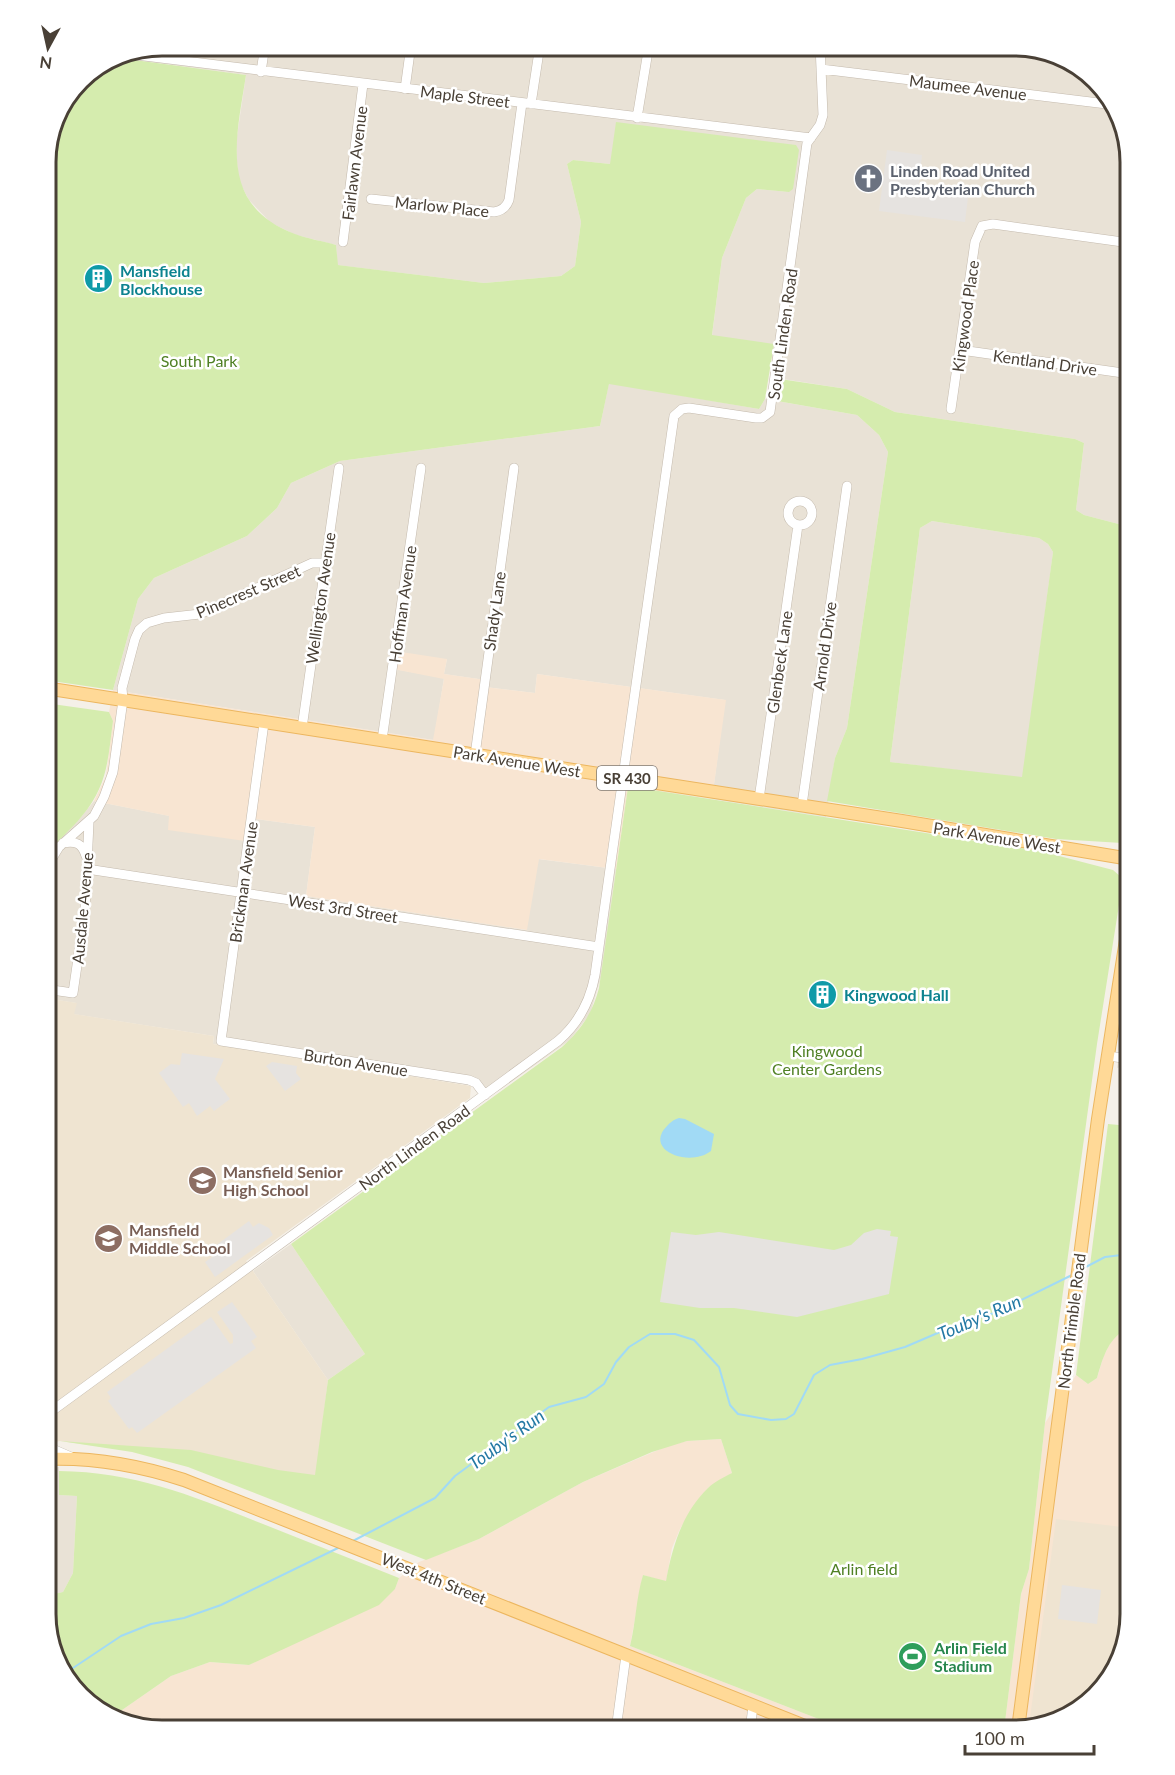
<svg xmlns="http://www.w3.org/2000/svg" width="1175" height="1775" font-family="Lato,sans-serif">
  <style>
    .residential { fill: #e9e2d6 }
    .commercial { fill: #f8e5d2 }
    .education { fill: #efe4d1 }
    .green { fill: #d5ecae; fill-rule: evenodd }
    .parking { fill: #e6e3e0 }
    .water { fill: #a1daf5 }
    .lines { fill: none; stroke-linecap: round; stroke-linejoin: round }
    .stream { stroke: #a1daf5; stroke-width: 2 }
    .minor-casing { stroke: #c4baad; stroke-width: 10 }
    .major-casing { stroke: #ecb65f; stroke-width: 14 }
    .minor { stroke: #fff; stroke-width: 9 }
    .major { stroke: #ffd997; stroke-width: 12 }
    .labels { text-anchor: middle; dominant-baseline: central; stroke-width: 5; stroke-linejoin: round; paint-order: stroke }
    .shield { fill: #fff; stroke: #807972; stroke-width: 1.5 }
    .shield-label { font-size: 15px; font-weight: bold; fill: #494036 }
    .street-label { font-size: 16px; fill: #494036; stroke: #fff }
    .worship-label { font-size: 16px; font-weight: bold; fill: #5b616d; stroke: #fff; text-anchor: start }
    .culture-label { font-size: 16px; font-weight: bold; fill: #0d838f; stroke: #fff; text-anchor: start }
    .park-label { font-size: 16px; fill: #4f8024; stroke: #fff }
    .education-label { font-size: 16px; font-weight: bold; fill: #785e54; stroke: #fff; text-anchor: start }
    .leisure-label { font-size: 16px; font-weight: bold; fill: #27864d; stroke: #fff; text-anchor: start }
    .water-label { font-size: 18px; font-style: italic; fill: #2479a4; stroke: #fff }
    .rim { fill: none; stroke: #494036; stroke-width: 3 }
  </style>
  <rect width="100%" height="100%" fill="#f5f0e8"/>
  <path class="residential" d="M162,45H1020L1072,61L1115,104L1130,162V527L1084,515L1076,510L1084,443L1075,439L895,412L847,389L770,377L774,345L712,336L722,258L746,198L757,189L789,192L610,164L573,160L567,164L581,222L575,266L561,276L484,283L337,265L336,245L296,235L271,223L249,200L238,179L236,143L246,75L112,57L117,54Z
    M609,383L759,409L765,399L857,415L879,435L888,452L847,728L835,758L826,817L712,799L725,700L537,674L535,693L485,687V680L444,674L447,659L394,669L444,678L434,740L113,690L138,599L154,578L247,536L277,508L291,483L340,461L600,426Z
    M932,521L1039,538L1048,544L1053,552L1023,778L890,762L920,528Z
    M94,801L170,816L169,830L249,818L315,827L306,896L526,930L538,859L616,869L601,977L590,1014L570,1040L500,1090L213,1044L214,1036L73,1014L76,1003L45,998V857L59,838L81,817Z
    M1130,987V1064L1117,1068L1123,1036Z
    M291,1244L365,1354L328,1380L253,1271Z
    M59,1467V1495L77,1496L73,1573L63,1592L45,1596V1468Z"/>
  <path class="commercial" d="M395,651L447,659L444,674L486,680L485,687L535,693L537,674L726,700L712,799L629,787L627,794L616,869L539,859L527,930L306,896L315,827L249,818L245,841L168,830L169,816L94,801L106,776L113,721L109,712L113,690L433,740L444,679L393,669Z
    M1130,1326V1613L1124,1634L1117,1633L1111,1675L1071,1715L1013,1730H1004L1021,1594L1029,1569L1045,1423L1076,1375L1088,1384L1097,1378L1104,1355L1115,1335Z
    M721,1439L732,1473L709,1487L697,1501L680,1529L672,1548L666,1582L643,1575L630,1646L847,1730H155L112,1717L171,1676L210,1662L249,1665L395,1589L399,1578L419,1562L479,1539L583,1482L670,1445L687,1441Z"/>
  <path class="education" d="M45,998L77,1003L74,1014L214,1036L213,1044L471,1086L470,1098L246,1261L328,1380L316,1476L60,1441L45,1444Z
    M1056,1519L1130,1528V1613L1124,1634L1117,1633L1111,1675L1071,1715L1029,1726Z"/>
  <path class="green" d="M112,57L246,75C236,140 218,205 295,234C308,239 323,241 336,245L338,265L484,283L561,276L575,266L581,222L567,164L573,160L610,164L616,122L796,145L799,150L793,189L789,192L757,189L746,198L722,258L712,335L774,344L765,399L759,409L609,384L600,426L340,461L291,483L277,508L247,536L154,578L138,599L113,690L45,680V155L54,117L79,79Z
    M780,379L847,389L895,412L1075,439L1084,443L1076,510L1084,515L1130,527V840L1122,843L1056,839L827,801L835,758L847,728L888,452L879,435L857,415L777,401ZM932,521L1039,538L1048,544L1053,552L1022,777L890,762L920,528Z
    M45,703L109,712L113,721C108,758 108,785 82,816C70,831 56,841 45,857Z
    M633,787L1040,851L1113,870L1121,877L1122,886L1097,1044L1045,1423L1029,1569L1021,1594L1004,1730H847L630,1646C636,1622 636,1598 643,1575L666,1581C672,1548 682,1513 708,1488C714,1482 724,1477 732,1473L721,1439L687,1441L652,1452L583,1482L479,1539L426,1560L188,1467L132,1452L60,1441L191,1450L278,1470L315,1475L328,1380L365,1354L291,1244L562,1047C581,1030 593,1012 599,988L627,794L628,788Z
    M1108,1124L1130,1126V1326C1108,1339 1104,1354 1097,1378L1088,1384L1076,1375Z
    M59,1471C136,1472 193,1496 263,1524C308,1542 354,1560 399,1578L395,1589L379,1605L249,1665L210,1662L171,1676L112,1717L103,1714L60,1671L45,1613V1596L63,1592L73,1573L77,1496L59,1495Z"/>
  <path class="parking" d="M887,150L922,155L918,191L968,197L965,222L879,211Z
    M182,1053L224,1059L215,1079L230,1099L214,1111L210,1106L197,1116L189,1103L183,1107L159,1073L171,1064L180,1065Z
    M272,1062L297,1066L296,1073L301,1079L285,1091L266,1066Z
    M249,1221L253,1227L259,1223L269,1228L273,1235L215,1277L205,1262L215,1255L211,1249Z
    M877,1229L891,1231L890,1236L898,1237L889,1294L797,1317L734,1308H700L660,1302L671,1232L696,1235L719,1232L834,1250L851,1245L864,1233Z
    M232,1302L257,1337L251,1341L256,1348L137,1433L132,1427L129,1429L108,1401L111,1398L107,1392L211,1317L230,1344L233,1343V1335L217,1312Z
    M1062,1585L1101,1590L1097,1624L1058,1619Z"/>
  <path class="water" d="M679,1118L685,1119L714,1134L711,1151C689,1168 643,1150 667,1126C671,1122 673,1120 679,1118Z"/>
  <g class="lines">
    <path class="stream" d="M1082,1269L1105,1257L1130,1254
      M351,1542L435,1498L455,1476L549,1407L586,1397L604,1384L616,1362L629,1347L650,1334H675L694,1340L719,1367L730,1405L738,1414L771,1420L786,1419L794,1414L814,1375L830,1365L862,1359L905,1347L954,1326L997,1312L1072,1275
      M64,1674L121,1636L151,1624L184,1618L221,1605L340,1547"/>
    <defs>
      <path id="minor" d="M120,53L811,138
        M821,69L1115,105
        M261,72L265,45
        M405,89L411,45
        M531,104L540,45
        M637,118L649,45
        M371,199L494,212C501,211 506,208 509,200L522,103
        M343,242L363,84
        M961,350L1130,374
        M951,409L975,242L982,226L993,224L1130,243
        M788 513a12 12 0 1 1 24 0a12 12 0 1 1-24 0Z
        M264,723L221,1041L469,1080L476,1083L485,1095
        M302,728L339,468
        M382,740L421,468
        M475,755L514,468
        M759,799L798,525
        M802,805L847,486
        M63,843C76,841 82,843 86,856
        M87,869L599,947
        M45,870L59,847L94,816L104,797L113,772L123,700L122,688L135,639L139,630L147,623L164,618L200,614L312,563H325
        M45,989L73,993L85,910L89,822
        M1108,1056L1130,1059
        M45,1416L558,1041C579,1023 590,1002 595,975L674,416L682,409L689,408L756,418H762L770,412L807,143L820,125L823,115L820,45
        M45,1443L48,1447L71,1457
        M616,1730L626,1655
        M750,1730L753,1706"/>
      <path id="major" d="M45,688L902,821L1130,859
        M45,1459C93,1457 138,1465 184,1480L815,1730
        M1018,1729L1098,1119L1130,914"/>
    </defs>
    <use href="#minor" class="minor-casing"/>
    <use href="#major" class="major-casing"/>
    <use href="#minor" class="minor"/>
    <use href="#major" class="major"/>
  </g>
  <defs>
    <symbol id="church-disc" viewBox="-11 -11 22 22"><circle r="9.5" fill="#6b7280" stroke="#fff"/><path d="M-1.2-6h2.4v3.5h3.3v2.4h-3.3V6h-2.4V-.1h-3.3v-2.4h3.3Z" fill="#fff"/></symbol>
    <symbol id="building-disc" viewBox="-11 -11 22 22"><circle r="9.5" fill="#0f9aa8" stroke="#fff"/><path d="M-4-6H4V6H1V3H-1V6H-4ZM-2.5-4.3h1.7v1.8h-1.7ZM.8-4.3h1.7v1.8H.8ZM-2.5-1h1.7V.8h-1.7ZM.8-1h1.7V.8H.8Z" fill="#fff"/></symbol>
    <symbol id="school-disc" viewBox="-11 -11 22 22"><circle r="9.5" fill="#8d6e63" stroke="#fff"/><path d="M0-5L7-2L0 1L-7-2ZM-4 1L0 2.5L4 1V4Q0 6-4 4Z" fill="#fff"/></symbol>
    <symbol id="stadium-disc" viewBox="-11 -11 22 22"><circle r="9.5" fill="#2e9e5b" stroke="#fff"/><path d="M0-5a6.5 5 0 1 0 0 10a6.5 5 0 1 0 0-10ZM-3.5-1.8h7v3.6h-7Z" fill="#fff"/></symbol>
  </defs>
  <g fill-rule="evenodd">
    <use href="#church-disc" x="852" y="162" width="33" height="33"/>
    <use href="#building-disc" x="82" y="262" width="33" height="33"/>
    <use href="#building-disc" x="806" y="978" width="33" height="33"/>
    <use href="#school-disc" x="186" y="1164" width="33" height="33"/>
    <use href="#school-disc" x="92" y="1222" width="33" height="33"/>
    <use href="#stadium-disc" x="896" y="1640" width="33" height="33"/>
  </g>
  <g class="labels">
    <rect class="shield" x="597" y="766" width="60" height="24" rx="4.5"/>
    <g class="shield-label">
      <text x="627" y="778">SR 430</text>
    </g>
    <g class="street-label">
      <text transform="translate(968 87) rotate(7)">Maumee Avenue</text>
      <text transform="translate(465 96) rotate(7)">Maple Street</text>
      <text transform="translate(354 163) rotate(-83)">Fairlawn Avenue</text>
      <text transform="translate(442 206) rotate(6)">Marlow Place</text>
      <text transform="translate(965 316) rotate(-82)">Kingwood Place</text>
      <text transform="translate(782 334) rotate(-82)">South Linden Road</text>
      <text transform="translate(1045 362) rotate(8)">Kentland Drive</text>
      <text transform="translate(248 591) rotate(-23)">Pinecrest Street</text>
      <text transform="translate(320 598) rotate(-82)">Wellington Avenue</text>
      <text transform="translate(402 604) rotate(-82)">Hoffman Avenue</text>
      <text transform="translate(494 611) rotate(-82)">Shady Lane</text>
      <text transform="translate(824 646) rotate(-82)">Arnold Drive</text>
      <text transform="translate(779 662) rotate(-82)">Glenbeck Lane</text>
      <text transform="translate(517 761) rotate(9)">Park Avenue West</text>
      <text transform="translate(997 837) rotate(9)">Park Avenue West</text>
      <text transform="translate(243 882) rotate(-82)">Brickman Avenue</text>
      <text transform="translate(82 908) rotate(-85)">Ausdale Avenue</text>
      <text transform="translate(343 908) rotate(9)">West 3rd Street</text>
      <text transform="translate(356 1062) rotate(9)">Burton Avenue</text>
      <text transform="translate(414 1147) rotate(-36)">North Linden Road</text>
      <text transform="translate(1071 1321) rotate(-83)">North Trimble Road</text>
      <text transform="translate(434 1578) rotate(22)">West 4th Street</text>
    </g>
    <g class="worship-label">
      <text x="890" y="170">Linden Road United<tspan x="890" dy="18">Presbyterian Church</tspan></text>
    </g>
    <g class="culture-label">
      <text x="120" y="270">Mansfield<tspan x="120" dy="18">Blockhouse</tspan></text>
      <text x="844" y="994">Kingwood Hall</text>
    </g>
    <g class="park-label">
      <text x="199" y="360">South Park</text>
      <text x="827" y="1050">Kingwood<tspan x="827" dy="18">Center Gardens</tspan></text>
      <text x="864" y="1568">Arlin field</text>
    </g>
    <g class="education-label">
      <text x="223" y="1171">Mansfield Senior<tspan x="223" dy="18">High School</tspan></text>
      <text x="129" y="1229">Mansfield<tspan x="129" dy="18">Middle School</tspan></text>
    </g>
    <g class="leisure-label">
      <text x="934" y="1647">Arlin Field<tspan x="934" dy="18">Stadium</tspan></text>
    </g>
    <g class="water-label">
      <text transform="translate(979 1317) rotate(-23)">Touby's Run</text>
      <text transform="translate(506 1439) rotate(-36)">Touby's Run</text>
    </g>
  </g>
  <path d="M0 0H1175V1775H0ZM162 56H1014A106 106 0 0 1 1120 162V1614A106 106 0 0 1 1014 1720H162A106 106 0 0 1 56 1614V162A106 106 0 0 1 162 56Z" fill="#fff" fill-rule="evenodd"/>
  <path class="rim" d="M162 56H1014A106 106 0 0 1 1120 162V1614A106 106 0 0 1 1014 1720H162A106 106 0 0 1 56 1614V162A106 106 0 0 1 162 56Z"/>
  <g transform="translate(48 48) rotate(188)" stroke="#ffffff" stroke-width="4.5" paint-order="stroke">
  <path d="M0-4.5L10 22L0 15L-10 22Z" fill="#494036"/>
  <text y="-9" font-size="16" font-weight="bold" text-anchor="middle" fill="#494036">N</text>
  </g>
  <path d="M965 1745v9h129v-9" fill="none" stroke="#494036" stroke-width="3"/>
  <text x="974" y="1745" font-size="18" fill="#494036" stroke="#ffffff" stroke-width="4.5" paint-order="stroke">100 m</text>
</svg>
